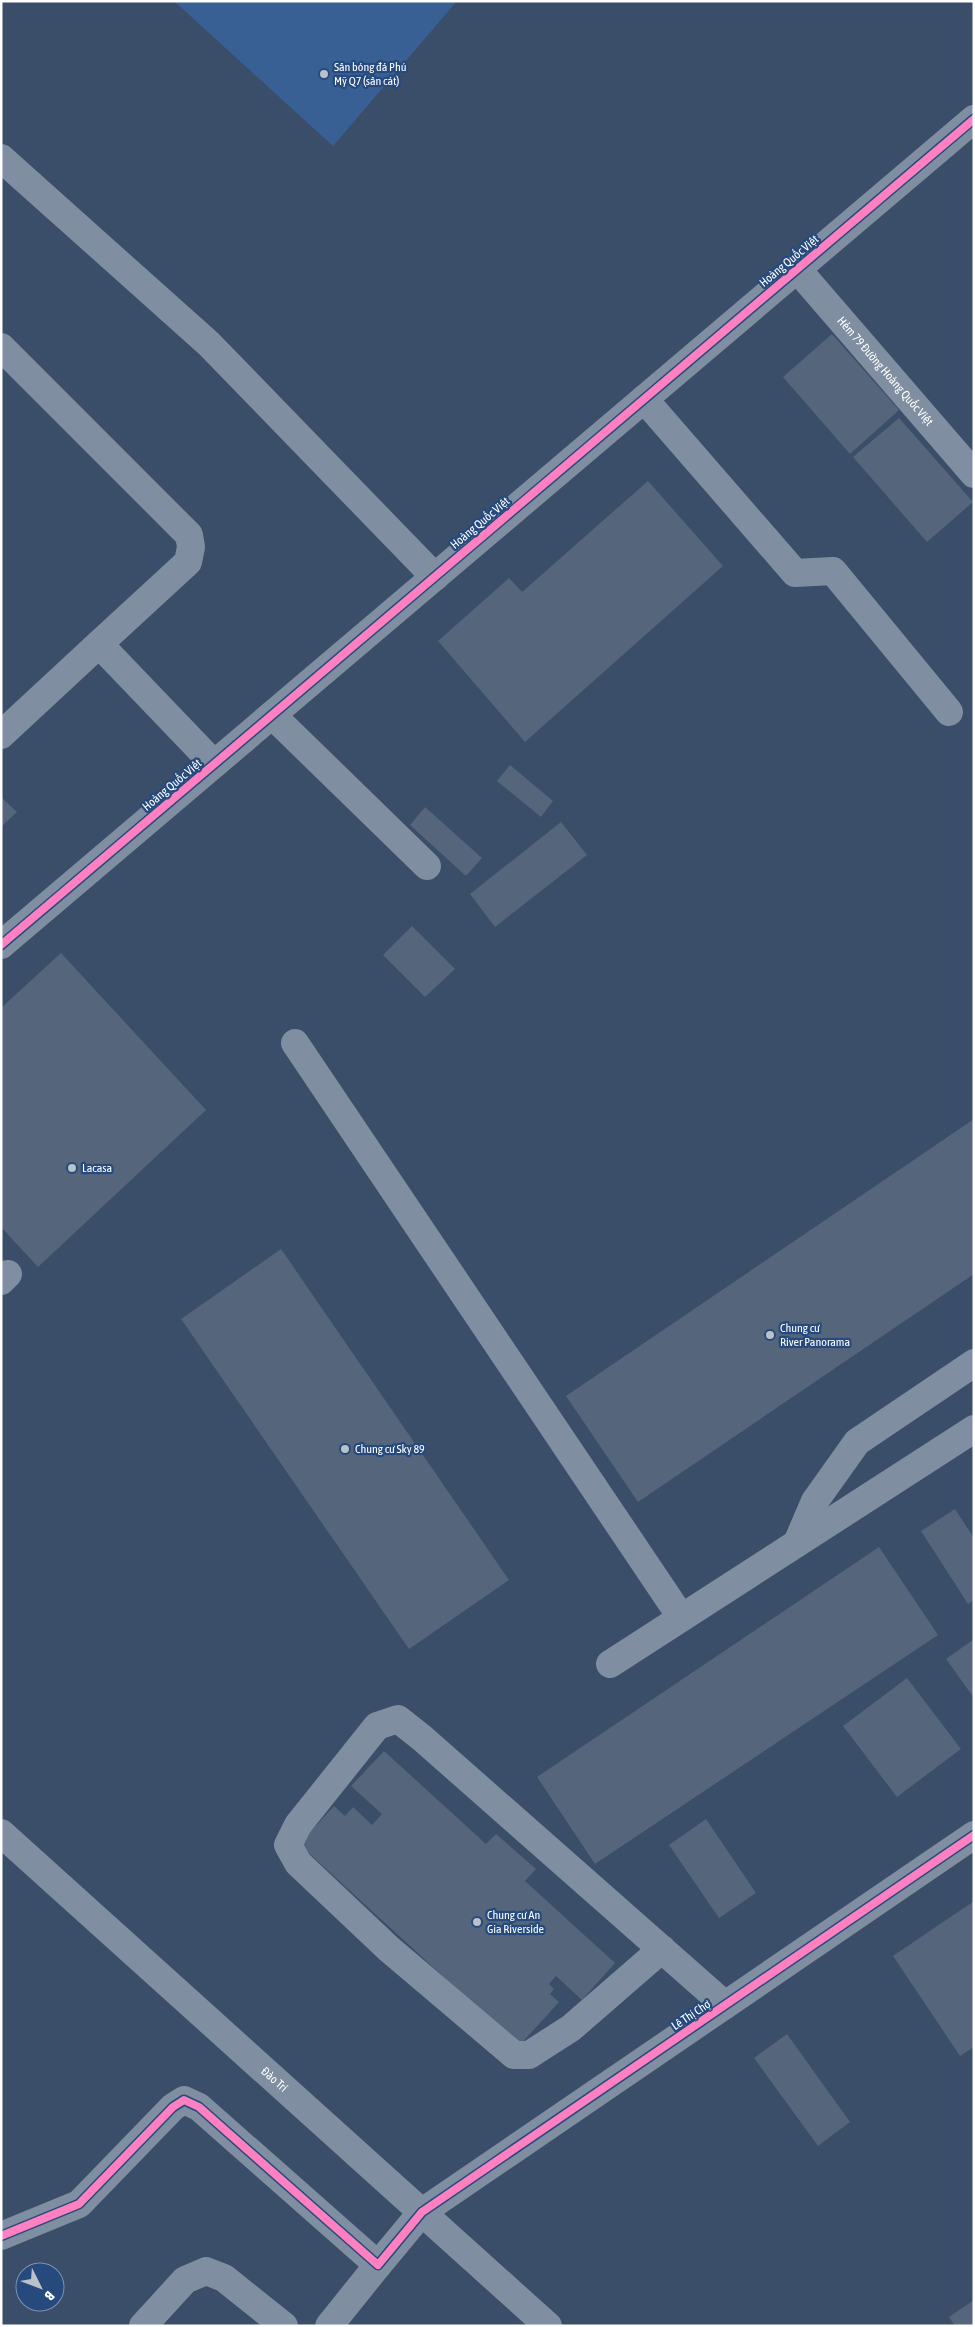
<svg xmlns="http://www.w3.org/2000/svg" width="975" height="2327" font-family="'Asap Condensed',sans-serif">
  <style>
    .green { fill: #396094 }
    .building { fill: #55657b }
    .lines { fill: none; stroke-linecap: round; stroke-linejoin: round }
    .minor { stroke: #7f8ea0; stroke-width: 28 }
    .cycleway-casing { stroke: #264a7d; stroke-width: 11 }
    .cycleway { stroke: #ff80c0; stroke-width: 8 }
    .poi-dot { fill: #bac1ca; stroke: #264a7d; stroke-width: 2 }
    .labels { text-anchor: middle; dominant-baseline: central; stroke-width: 4.5; stroke-linejoin: round; paint-order: stroke }
    .poi-label { font-size: 12px; fill: #fff; stroke: #264a7d; text-anchor: start }
    .street-label { font-size: 12px; fill: #fff; stroke: #264a7d }
  </style>
  <rect width="100%" height="100%" fill="#3a4e69"/>
  <path class="green" d="M174,1H457L333,146Z"/>
  <path class="building" d="M832,334L899,410L850,454L783,377Z
    M899,418L973,502L927,542L853,457Z
    M648,481L723,566L525,742L438,641L509,578L522,592Z
    M510,765L553,801L541,817L497,781Z
    M1,797L17,812L1,827Z
    M425,807L482,858L466,876L410,825Z
    M561,822L587,855L495,927L470,894Z
    M412,926L455,969L425,997L383,955Z
    M61,953L206,1110L38,1267L1,1227V1008Z
    M974,1119V1274L638,1502L566,1396Z
    M281,1249L509,1580L409,1649L181,1319Z
    M955,1509L974,1538V1600L968,1604L921,1531Z
    M879,1547L938,1635L595,1864L537,1777Z
    M974,1639V1698L946,1659Z
    M907,1678L961,1749L897,1797L843,1726Z
    M384,1751L486,1844L496,1834L536,1869L525,1881L615,1963L582,2000L556,1976L549,1984L554,1989L550,1994L559,2002L519,2046L299,1844L334,1806L345,1816L353,1807L372,1825L382,1814L351,1786Z
    M706,1819L756,1893L719,1918L669,1845Z
    M974,1901V2047L960,2056L893,1956Z
    M787,2034L850,2122L818,2146L754,2058Z
    M974,2300V2326H955L949,2317Z"/>
  <g class="lines">
    <g class="minor">
      <path d="M1,158L209,344L435,577"/>
      <path id="s1" d="M797,269L974,474"/>
      <path d="M1,347L189,535L191,547L188,562L99,644L214,764"/>
      <path d="M644,399L795,573L833,571L949,712"/>
      <path d="M272,715L427,866"/>
      <path d="M1,735L99,644"/>
      <path d="M1,945L974,119"/>
      <path d="M295,1043L681,1617"/>
      <path d="M1,1281L8,1274"/>
      <path d="M797,1543L815,1501L857,1442L974,1363"/>
      <path d="M610,1664L974,1429"/>
      <path id="s2" d="M1,1833L548,2326"/>
      <path d="M662,1949L571,2028L529,2055H514L389,1949L298,1863L288,1845L298,1825L377,1726L398,1719L422,1738L725,2005"/>
      <path d="M1,2236L79,2204L173,2107L184,2100L199,2107L378,2265L422,2212L974,1835"/>
      <path d="M143,2326L185,2280L206,2271L224,2278L284,2326"/>
      <path d="M329,2326L378,2265"/>
    </g>
    <defs>
      <path id="cycleway" d="M1,945L974,119
        M1,2236L79,2204L173,2107L184,2100L199,2107L378,2265L422,2212L974,1835"/>
    </defs>
    <use href="#cycleway" class="cycleway-casing"/>
    <use href="#cycleway" class="cycleway"/>
  </g>
  <g class="poi-dot">
    <circle cx="324" cy="74" r="5"/>
    <circle cx="72" cy="1168" r="5"/>
    <circle cx="770" cy="1335" r="5"/>
    <circle cx="345" cy="1449" r="5"/>
    <circle cx="477" cy="1922" r="5"/>
  </g>
  <g class="labels">
    <g class="poi-label">
      <text x="334" y="67">Sân bóng đá Phú<tspan x="334" dy="14">Mỹ Q7 (sân cát)</tspan></text>
      <text x="82" y="1168">Lacasa</text>
      <text x="780" y="1328">Chung cư<tspan x="780" dy="14">River Panorama</tspan></text>
      <text x="355" y="1449">Chung cư Sky 89</text>
      <text x="487" y="1915">Chung cư An<tspan x="487" dy="14">Gia Riverside</tspan></text>
    </g>
    <g class="street-label">
      <text transform="translate(789 261) rotate(-40)">Hoàng Quốc Việt</text>
      <text stroke="none"><textPath href="#s1" startOffset="135">Hẻm 79 Đường Hoàng Quốc Việt</textPath></text>
      <text transform="translate(480 523) rotate(-40)">Hoàng Quốc Việt</text>
      <text transform="translate(172 785) rotate(-40)">Hoàng Quốc Việt</text>
      <text transform="translate(691 2015) rotate(-34)">Lê Thị Chợ</text>
      <text stroke="none"><textPath href="#s2" startOffset="368">Đào Trí</textPath></text>
    </g>
  </g>
  <rect width="975" height="2327" fill="none" stroke="#ffffff" stroke-width="5"/>
  <g transform="translate(40 2287) rotate(132)"><circle r="24" fill="#264a7d" stroke="#7d92b1"/>
  <path d="M0-4L9 19L0 12L-9 19Z" fill="#bac1ca"/>
  <text y="-8" font-size="14" font-weight="bold" text-anchor="middle" fill="#ffffff">B</text>
  </g>
</svg>
